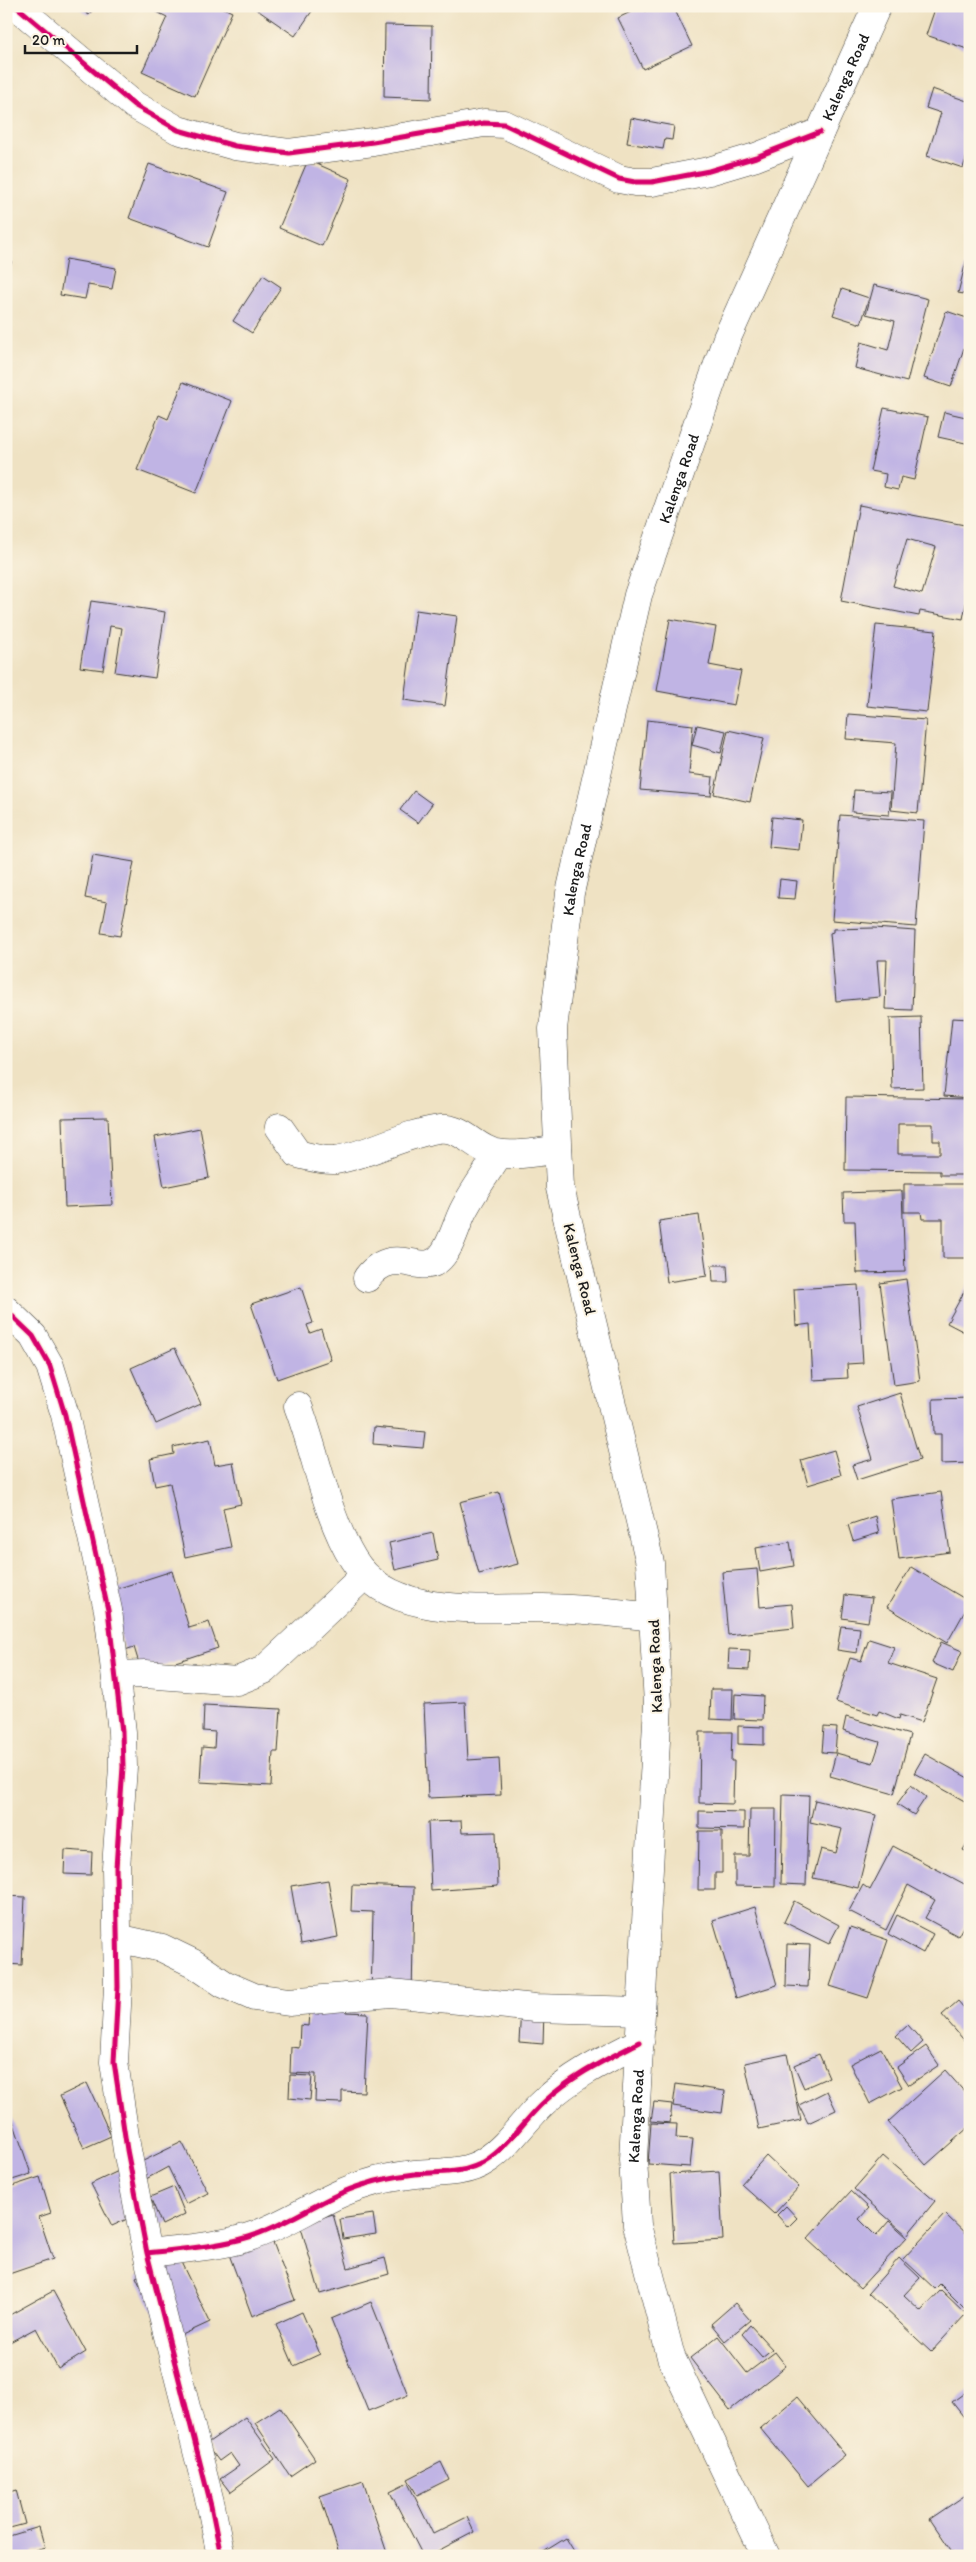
<svg xmlns="http://www.w3.org/2000/svg" width="976" height="2562" font-family="Itim,sans-serif">
  <style>
    .building { fill: #c0b4e4; fill-rule: evenodd }
    .lines { fill: none; stroke-linecap: round; stroke-linejoin: round }
    .minor-casing { stroke: #3c3a35; stroke-width: 29 }
    .major-casing { stroke: #3c3a35; stroke-width: 29 }
    .minor { stroke: #fff; stroke-width: 28 }
    .major { stroke: #fff; stroke-width: 28 }
    .cycleway-casing { stroke: #fcf5e5; stroke-width: 8 }
    .cycleway { stroke: #d6006c; stroke-width: 5 }
    .labels { text-anchor: middle; dominant-baseline: central; stroke-width: 4; stroke-linejoin: round; paint-order: stroke }
    .street-label { font-size: 16px; fill: #1c1c1c; stroke: #fcf5e5 }
  </style>
  <rect width="100%" height="100%" fill="#fcf5e5"/>
  <filter id="ink" filterUnits="userSpaceOnUse"><feTurbulence type="fractalNoise" baseFrequency=".02" numOctaves="2"/><feDisplacementMap in="SourceGraphic" scale="10" xChannelSelector="R" yChannelSelector="G"/><feConvolveMatrix kernelMatrix="1 2 1 2 8 2 1 2 1" color-interpolation-filters="sRGB"/></filter>
  <filter id="wash" filterUnits="userSpaceOnUse"><feTurbulence type="fractalNoise" baseFrequency=".0096" numOctaves="4" result="noise"/><feDisplacementMap in="SourceGraphic" scale="20" xChannelSelector="R" yChannelSelector="G"/><feGaussianBlur stdDeviation="1.12" result="paint"/><feColorMatrix in="noise" values="0 0 0 0 0 0 0 0 0 0 0 0 0 0 0 0 0 1.4 0 .05"/><feComposite in="paint" operator="in"/></filter>
  <g filter="url(#wash)">
    <rect width="100%" height="100%" fill="#efe2c3"/>
    <g id="blocks">
      <path class="building" d="M76,6H95L89,15Z
        M155,6H219L232,12L195,96L142,72L167,17L153,10Z
        M258,6H306L312,11L295,36L256,9Z
        M643,6L645,11L655,6H673L692,46L643,69L618,18Z
        M936,6H970V50L926,35Z
        M385,25L432,26L431,99L384,97Z
        M932,89L970,102V146L963,168L927,156L941,113L926,108Z
        M631,118L674,126L672,140L665,139L663,149L627,143Z
        M308,160L351,179L322,246L279,228Z
        M149,164L228,192L208,247L129,218Z
        M970,246V295L958,293Z
        M6,259L12,261L6,277Z
        M66,259L116,268L112,289L88,285L85,299L60,295Z
        M263,275L281,287L252,333L233,321Z
        M874,285L928,299L907,382L855,368L861,342L888,350L895,321L866,314Z
        M842,289L869,298L861,324L833,315Z
        M946,311L970,319V330L951,387L924,378Z
        M183,382L232,401L196,493L137,470L159,415L168,419Z
        M884,408L928,417L914,480L901,477L898,490L884,487L886,474L870,471Z
        M944,412L970,418V444L938,437Z
        M859,505L970,526V583L963,619L920,611L919,616L841,601ZM907,539L936,547L922,594L893,586Z
        M91,601L165,612L155,678L115,672L122,628L110,626L103,670L80,667Z
        M416,610L457,616L445,706L404,700Z
        M670,619L716,627L709,665L741,671L734,705L657,691Z
        M876,625L936,631L927,712L867,706Z
        M848,714L926,720L918,813L891,810L896,743L846,739Z
        M647,720L693,725L689,774L713,777L711,796L640,790Z
        M697,725L726,731L721,753L692,745Z
        M728,730L764,738L750,802L714,794Z
        M854,790L891,792L889,815L852,812Z
        M414,791L432,804L418,823L400,810Z
        M840,815L924,821L916,927L832,920Z
        M772,817L802,820L799,850L769,847Z
        M93,855L134,862L120,936L101,933L107,902L85,898Z
        M780,879L797,881L795,899L778,898Z
        M874,928L915,931L912,1010L885,1009L887,960H877L880,997L836,1001L830,933L833,932V929Z
        M921,1017L923,1088L892,1089L890,1018Z
        M952,1018L970,1019V1098L944,1096Z
        M846,1097L970,1099L969,1175H940V1171L845,1170ZM898,1124H933V1141H940V1154H898Z
        M108,1117L112,1205L65,1207L62,1118Z
        M200,1128L209,1178L164,1187L155,1137Z
        M904,1184H970V1258H943V1219H922L921,1212H904Z
        M902,1191L905,1272L857,1273L855,1221H844L843,1193Z
        M699,1215L707,1276L667,1282L659,1221Z
        M712,1265H727L728,1282H713Z
        M906,1279L920,1381L894,1385L880,1283Z
        M970,1281V1335L947,1323Z
        M858,1285L863,1363L847,1364L848,1378L813,1380L810,1324L796,1326L794,1289Z
        M301,1287L313,1323L307,1325L310,1333L321,1329L331,1360L277,1379L251,1304Z
        M175,1348L201,1404L156,1424L131,1368Z
        M900,1393L920,1460L857,1480L852,1465L873,1459L857,1407Z
        M970,1398V1463L941,1464V1434H934L933,1399Z
        M374,1427L425,1432L423,1448L373,1444Z
        M210,1439L215,1465L233,1462L241,1504L223,1508L231,1547L185,1557L170,1483L155,1486L150,1459L174,1454L173,1447Z
        M834,1450L841,1475L808,1485L801,1460Z
        M499,1492L518,1564L479,1574L460,1502Z
        M941,1492L950,1552L899,1559L891,1499Z
        M875,1516L879,1533L853,1541L848,1525Z
        M433,1533L438,1560L395,1570L389,1543Z
        M790,1542L794,1566L760,1572L756,1548Z
        M911,1567L970,1602L947,1643L887,1607Z
        M757,1569L760,1607L792,1604L794,1628L728,1635L722,1572Z
        M172,1571L189,1628L209,1622L218,1648L142,1673L134,1647L125,1650L107,1592Z
        M845,1595L872,1598L868,1622L842,1618Z
        M841,1626L860,1628L857,1653L837,1650Z
        M869,1639L894,1647L888,1663L937,1679L922,1722L900,1715L899,1719L879,1711L877,1715L836,1702L850,1658L861,1661Z
        M941,1642L962,1651L953,1672L932,1663Z
        M729,1649L750,1650L749,1670L728,1669Z
        M711,1689H733L732,1720L710,1719Z
        M735,1694L763,1696L762,1720L734,1719Z
        M465,1702L468,1760L499,1758L501,1795L428,1798L424,1704Z
        M204,1705L281,1709L278,1752H273L271,1786L200,1782L202,1747L214,1748L215,1732L203,1731Z
        M846,1717L910,1735L894,1794L830,1776L836,1753L873,1763L880,1742L843,1731Z
        M738,1726L764,1727V1745L738,1744Z
        M824,1727L837,1728L835,1753L822,1752Z
        M700,1732H732L731,1761H734L733,1804L699,1803Z
        M925,1754L970,1779V1804L914,1773Z
        M911,1785L926,1797L914,1815L897,1804Z
        M783,1794L809,1795L806,1885L781,1884Z
        M815,1800L876,1815L858,1888L813,1878L821,1849L836,1853L842,1829L810,1822Z
        M750,1809H776L775,1887L735,1886V1856H749Z
        M699,1811L744,1812V1829L699,1828Z
        M461,1821L462,1833L496,1832L498,1886L431,1891L428,1822Z
        M699,1831H722V1873H715V1890H698Z
        M970,1838V1853L963,1850Z
        M893,1846L970,1887V1914L958,1936L925,1918L935,1900L908,1885L886,1930L849,1911L863,1885L870,1890Z
        M65,1850L92,1852L91,1875L64,1874Z
        M328,1880L338,1937L301,1944L291,1886Z
        M352,1885L414,1887L412,1998L371,1997L373,1912L351,1911Z
        M6,1896L25,1897L22,1965L6,1964Z
        M794,1901L839,1925L829,1944L784,1922Z
        M755,1907L777,1985L736,1998L713,1920Z
        M897,1915L933,1934L923,1953L888,1934Z
        M850,1927L888,1940L868,1998L830,1986Z
        M787,1944L810,1945L808,1987L786,1986Z
        M320,1995L347,1996L346,2012L368,2013L364,2092L342,2091V2103L315,2102L316,2074L290,2073L291,2047L299,2048L300,2025L308,2026L309,2013L319,2014Z
        M958,2001L970,2015V2047L942,2015Z
        M521,2009L544,2010L543,2044L519,2042Z
        M908,2025L923,2042L911,2053L896,2036Z
        M926,2046L939,2065L909,2085L897,2067Z
        M881,2048L902,2087L870,2104L850,2064Z
        M787,2054L801,2120L759,2129L745,2063Z
        M819,2054L829,2077L804,2088L794,2065Z
        M945,2070L970,2098V2126L926,2165L888,2122Z
        M290,2075L312,2076L310,2100L289,2098Z
        M87,2083L111,2136L84,2148L60,2096Z
        M676,2084L725,2091L722,2113L673,2106Z
        M827,2091L836,2110L808,2123L799,2105Z
        M654,2102L672,2104L670,2123L651,2121Z
        M10,2112L31,2174L6,2182V2113Z
        M651,2123L677,2124L676,2138L693,2139L690,2167L648,2164Z
        M182,2142L208,2193L186,2204L168,2167L146,2179L137,2164Z
        M766,2156L799,2187L774,2214L741,2184Z
        M883,2156L935,2201L907,2235L854,2189Z
        M131,2165L151,2208L112,2226L91,2184Z
        M719,2171L723,2240L674,2243L670,2174Z
        M40,2177L51,2213L39,2217L53,2259L6,2275V2188Z
        M174,2187L185,2214L162,2225L150,2197Z
        M851,2191L869,2208L859,2219L876,2236L889,2221L907,2237L860,2288L807,2239Z
        M786,2206L797,2218L788,2227L777,2215Z
        M333,2214L348,2268L385,2258L389,2274L320,2294L300,2224Z
        M373,2214L376,2234L343,2239L340,2219Z
        M945,2214L970,2238V2305L965,2309L940,2284L935,2289L903,2259Z
        M266,2224L295,2300L252,2316L224,2241Z
        M178,2256L210,2322L167,2342L136,2277Z
        M899,2258L920,2278L904,2295L921,2311L941,2290L966,2314L931,2352L868,2293Z
        M53,2291L86,2352L58,2369L36,2328L10,2342L6,2334V2317Z
        M371,2302L408,2395L368,2411L331,2319Z
        M735,2303L750,2320L725,2341L711,2324Z
        M302,2312L320,2354L294,2366L276,2324Z
        M750,2325L772,2349L762,2357L742,2334Z
        M718,2336L747,2373L775,2352L786,2366L730,2410L690,2358Z
        M970,2389V2425L952,2402Z
        M797,2397L845,2455L808,2486L760,2428Z
        M280,2407L315,2459L290,2476L255,2423Z
        M245,2417L275,2459L230,2492L220,2479L239,2466L230,2453L219,2461L206,2444Z
        M441,2462L449,2479L417,2495L408,2479Z
        M363,2481L388,2556H340L320,2496Z
        M408,2483L433,2534L467,2517L474,2532L428,2556H423L390,2492Z
        M16,2490L25,2524L6,2529V2493Z
        M970,2492V2556H955L930,2519Z
        M39,2527L45,2548L32,2552L34,2556H6V2537Z
        M566,2538L577,2556H537Z"/>
    </g>
  </g>
  <g filter="url(#ink)">
    <use href="#blocks" fill-opacity="0" stroke="#3c3a35" stroke-width="1"/>
    <g class="lines">
      <defs>
        <path id="minor" d="M16,6L134,105L178,130L235,146L289,153L373,142L484,123L504,124L619,179L635,182H652L709,171L756,157L820,132
          M279,1127L298,1154C310,1157 323,1161 336,1160C371,1154 403,1134 439,1129C463,1126 476,1150 497,1153C516,1157 539,1151 558,1150
          M367,1278C395,1242 421,1278 440,1258C452,1246 456,1224 464,1209C474,1190 487,1172 499,1154
          M6,1310L33,1336L50,1366L65,1415L108,1610L122,1732L123,1767L116,1868L118,1987L114,2062L127,2150L147,2253L211,2506L221,2556
          M298,1406C317,1456 325,1513 353,1559C390,1620 483,1607 543,1608C580,1608 617,1613 653,1617
          M116,1675L145,1674L237,1681L264,1670L365,1575
          M117,1938L162,1948L193,1963L224,1984L254,1997L289,2002L391,1993L535,2008L641,2011
          M147,2253C181,2249 216,2247 249,2237C290,2224 324,2196 366,2184C381,2179 399,2176 415,2174C437,2172 466,2174 485,2161C509,2146 524,2120 544,2102C573,2075 605,2060 640,2042"/>
        <g id="major">
          <path id="s1" d="M766,2556L671,2357L637,2225L633,2159L658,1704L650,1563L560,1188L553,1029L570,893L638,595L727,338L877,6"/>
        </g>
      </defs>
      <use href="#minor" class="minor-casing"/>
      <use href="#major" class="major-casing"/>
      <use href="#minor" class="minor"/>
      <use href="#major" class="major"/>
      <defs>
        <path id="cycleway" d="M16,6L134,105L178,130L235,146L289,153L373,142L484,123L504,124L619,179L635,182H652L709,171L756,157L820,132
          M6,1310L33,1336L50,1366L65,1415L108,1610L122,1732L123,1767L116,1868L118,1987L114,2062L127,2150L147,2253L211,2506L221,2556
          M147,2253C181,2249 216,2247 249,2237C290,2224 324,2196 366,2184C381,2179 399,2176 415,2174C437,2172 466,2174 485,2161C509,2146 524,2120 544,2102C573,2075 605,2060 640,2042"/>
      </defs>
      <use href="#cycleway" class="cycleway-casing"/>
      <use href="#cycleway" class="cycleway"/>
    </g>
  </g>
  <g class="labels">
    <g class="street-label">
      <text stroke="none"><textPath href="#s1" startOffset="2566">Kalenga Road</textPath></text>
      <text stroke="none"><textPath href="#s1" startOffset="2131">Kalenga Road</textPath></text>
      <text stroke="none"><textPath href="#s1" startOffset="1726">Kalenga Road</textPath></text>
      <text transform="translate(580 1269) rotate(76)">Kalenga Road</text>
      <text transform="translate(655 1666) rotate(-92)">Kalenga Road</text>
      <text stroke="none"><textPath href="#s1" startOffset="466">Kalenga Road</textPath></text>
    </g>
  </g>
  <rect width="976" height="2562" fill="none" stroke="#fcf5e5" stroke-width="25"/>
  <path d="M25 45v8h112v-8" fill="none" stroke="#1c1c1c" stroke-width="2.5"/>
  <text x="32" y="45" font-size="15" fill="#1c1c1c" stroke="#fcf5e5" stroke-width="4" paint-order="stroke">20 m</text>
</svg>
